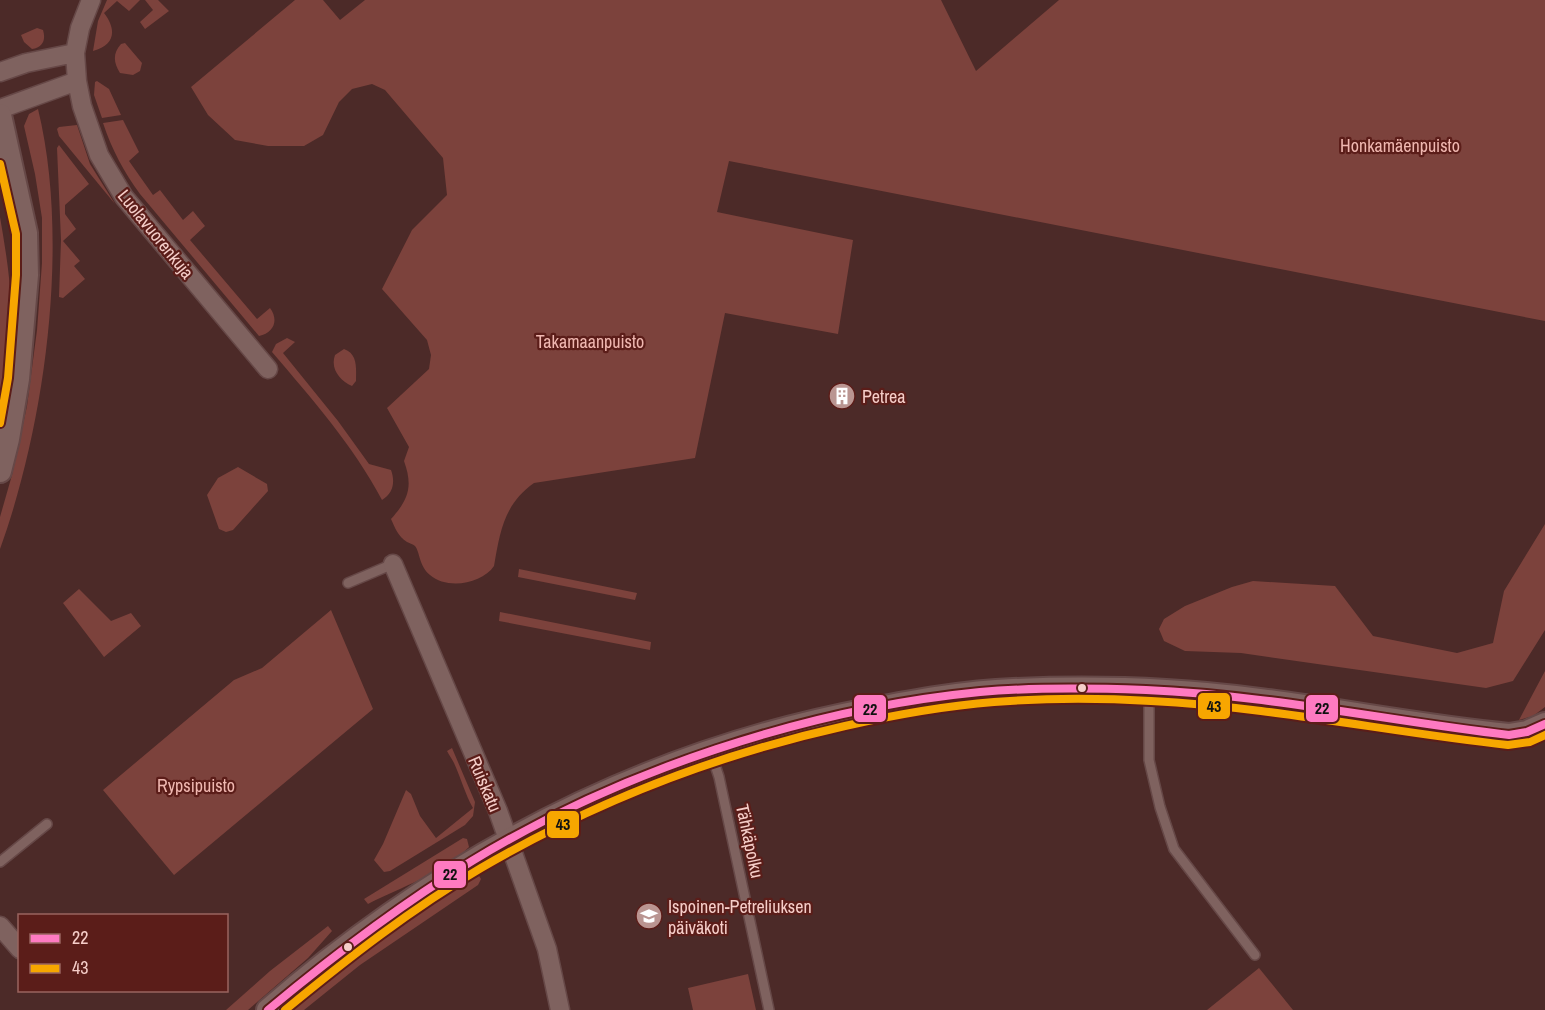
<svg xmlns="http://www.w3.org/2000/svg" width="1545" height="1010" font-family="'Archivo Narrow',sans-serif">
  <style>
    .green { fill: #7c423c }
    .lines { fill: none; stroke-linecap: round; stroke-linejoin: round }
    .service-casing { stroke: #664847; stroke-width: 12 }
    .minor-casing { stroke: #664847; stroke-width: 21 }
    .tertiary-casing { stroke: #664847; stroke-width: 26 }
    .service { stroke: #7f625f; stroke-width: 9 }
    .minor { stroke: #7f625f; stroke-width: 18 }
    .tertiary { stroke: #7f625f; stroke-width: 22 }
    .bus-1-casing { stroke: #5b1d19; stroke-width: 12 }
    .bus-2-casing { stroke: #5b1d19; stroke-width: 12 }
    .bus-1 { stroke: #fe7ac1; stroke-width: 8 }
    .bus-2 { stroke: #f7a600; stroke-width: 8 }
    .bus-dot { fill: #f6cec9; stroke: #5b1d19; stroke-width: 2 }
    .labels { text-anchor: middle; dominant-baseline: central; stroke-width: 4.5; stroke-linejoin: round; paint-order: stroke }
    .park-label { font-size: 18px; fill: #f0b8b1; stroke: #5b1d19 }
    .street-label { font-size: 18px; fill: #f6cec9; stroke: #5b1d19 }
    .poi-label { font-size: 18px; fill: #f6cec9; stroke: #5b1d19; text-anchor: start }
    .line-badge { stroke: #5b1d19; stroke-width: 2 }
    .pale-badge-label { font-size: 16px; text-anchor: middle; font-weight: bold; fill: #111 }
  </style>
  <rect width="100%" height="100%" fill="#4c2a28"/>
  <path class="green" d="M107,0H140L129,11L117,1L104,13C117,30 115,45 93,51L98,21Z
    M145,0H158L169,11L145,29L140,22L153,10Z
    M295,0H323L340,20L365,0H941L976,71L1059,0H1545V321L729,161L717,212L853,240L838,334L725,313L695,458L534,483C504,504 500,532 494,566C482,584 447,590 430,575C419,566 420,552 415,546C413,544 409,543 407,542C398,536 395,528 391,519C409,499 413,486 404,461L409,447L387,408L429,369L431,355L427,340L382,289L412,230L447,195L443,158L385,90L372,84L352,89L339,102L323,135L304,146H268L235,140L208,115L191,87Z
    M37,28L43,30C46,40 43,47 32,49L24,42L21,35Z
    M125,43L142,63L140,71L133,75L120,73C113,62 113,53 121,44Z
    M97,81L109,89L121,115L102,118L94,95L95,82Z
    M38,109C70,240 46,422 0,549V517L12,475L27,406L37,330L42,263V218L35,174L24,126L29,114Z
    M123,120L139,152L129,161L153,195L160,190L183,220L193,211L205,226L190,240L257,319L270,308C279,320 274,333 259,336L140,194C124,172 112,150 103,123Z
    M77,125L90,164L115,204L59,136L57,129L59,127Z
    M59,145L89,184L65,205V214L76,229L63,241L80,261L74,266L85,279L63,298L59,297L61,240L57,148Z
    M0,217C5,246 10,276 11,305C12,337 6,371 0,402Z
    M287,338L295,342L283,353L338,421L369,464L391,470C395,481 394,493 382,500C353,445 312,399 272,352L276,344Z
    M344,349C358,354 356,368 356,381L352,386C340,381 330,369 335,355Z
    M238,467L267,484L268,491L233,530L226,532L219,529L207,495L218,478Z
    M1545,524V630L1513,681L1486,688L1241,653L1185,651L1164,641L1159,629L1164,619L1185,606L1232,587L1253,581L1335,586L1373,636L1457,653L1493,643L1504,591Z
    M519,569L637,593L635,600L518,577Z
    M79,589L111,621L131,613L141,626L104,657L63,603Z
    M331,610L373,709L174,875L103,790L234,680L262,668Z
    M500,612L651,642L650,650L499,621Z
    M1545,671V707L1533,716L1519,720Z
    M452,748L475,802L473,816L465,825L390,871L384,872L374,860L383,844L406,790L411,794L420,816L436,838L473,808C465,794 461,778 454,763C452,759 449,755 447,751Z
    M463,838L467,839L469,847C442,874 401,887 368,904L364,899Z
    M478,874L481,879L478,885L360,965L304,1010H283C325,977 367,945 411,915C432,900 453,883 478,874Z
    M328,926L332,931L308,958L248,1010H226L270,971Z
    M1259,968L1293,1010H1207Z
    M748,974L756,1010H693L688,988Z"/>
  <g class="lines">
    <defs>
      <path id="service" d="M348,583L393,564
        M1149,691V760L1160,807L1174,849L1255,955
        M711,753L719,777L769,1010
        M0,862L47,824"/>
      <path id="minor" d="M91,0L80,28L75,53L77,81L82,106L99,155L124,197L268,369
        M0,72L26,63L75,53
        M0,109L77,81
        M393,564L498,811L547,949L560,1010
        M0,926L20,949"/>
      <path id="tertiary" d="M0,115L26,233L27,275L18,379L8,439L0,471
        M268,1010C442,859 640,753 868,710C915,701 964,692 1013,690C1064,688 1115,688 1166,691C1281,697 1394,724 1509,735L1527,732L1545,724"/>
    </defs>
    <use href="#service" class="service-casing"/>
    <use href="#minor" class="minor-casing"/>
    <use href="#tertiary" class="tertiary-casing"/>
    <use href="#service" class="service"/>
    <use href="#minor" class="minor"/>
    <use href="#tertiary" class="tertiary"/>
    <defs>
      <path id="bus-1" d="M268,1010C333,956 400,905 472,861C620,771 807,709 980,692C1035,687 1091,688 1146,690C1268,695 1388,721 1509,735L1527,732L1545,724"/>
      <path id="bus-2" d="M0,164L16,234V275L8,378L0,423
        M285,1010C347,959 411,909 481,868C596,801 715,755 845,726C894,715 944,706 994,702C1046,698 1099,698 1151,701C1271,707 1389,732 1508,745L1530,742L1545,735"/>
    </defs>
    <use href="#bus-1" class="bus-1-casing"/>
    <use href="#bus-2" class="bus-2-casing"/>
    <use href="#bus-1" class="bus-1"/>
    <use href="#bus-2" class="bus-2"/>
  </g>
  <defs>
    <symbol id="building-disc" viewBox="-11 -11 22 22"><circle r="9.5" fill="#ba9591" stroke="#5b1d19"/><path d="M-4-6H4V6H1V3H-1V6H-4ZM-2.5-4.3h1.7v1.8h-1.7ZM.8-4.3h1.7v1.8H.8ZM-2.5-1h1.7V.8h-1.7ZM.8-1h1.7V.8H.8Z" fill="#fff"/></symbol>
    <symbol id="school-disc" viewBox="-11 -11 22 22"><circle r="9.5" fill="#ba9591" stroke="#5b1d19"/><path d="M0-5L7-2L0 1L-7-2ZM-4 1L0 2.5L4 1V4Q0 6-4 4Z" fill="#fff"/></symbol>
  </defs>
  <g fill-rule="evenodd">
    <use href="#building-disc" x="827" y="381" width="30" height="30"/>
    <use href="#school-disc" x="634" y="901" width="30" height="30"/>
  </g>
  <g class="bus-dot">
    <circle cx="1082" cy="688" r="5"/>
    <circle cx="348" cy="947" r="5"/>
  </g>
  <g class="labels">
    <g class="park-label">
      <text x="1400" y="145">Honkamäenpuisto</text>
      <text x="590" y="341">Takamaanpuisto</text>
      <text x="196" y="785">Rypsipuisto</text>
    </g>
    <g class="street-label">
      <text transform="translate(156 234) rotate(51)">Luolavuorenkuja</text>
      <text transform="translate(485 784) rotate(67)">Ruiskatu</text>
      <text transform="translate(750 841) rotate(78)">Tähkäpolku</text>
    </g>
    <g class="poi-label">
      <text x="862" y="396">Petrea</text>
      <text x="668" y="906">Ispoinen-Petreliuksen<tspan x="668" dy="21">päiväkoti</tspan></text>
    </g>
  </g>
  <g class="line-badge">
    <rect x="1197" y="692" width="34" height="28" rx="6" fill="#f7a600"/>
    <rect x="1305" y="694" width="34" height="29" rx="6" fill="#fe7ac1"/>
    <rect x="853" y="694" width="34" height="29" rx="6" fill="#fe7ac1"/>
    <rect x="546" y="810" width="34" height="29" rx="6" fill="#f7a600"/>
    <rect x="433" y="860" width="34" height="29" rx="6" fill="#fe7ac1"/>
  </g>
  <g class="pale-badge-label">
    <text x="1214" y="712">43</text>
    <text x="1322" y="714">22</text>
    <text x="870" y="715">22</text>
    <text x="563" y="830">43</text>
    <text x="450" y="880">22</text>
  </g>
  <rect x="18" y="914" width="210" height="78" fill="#5b1d19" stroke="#99645f" stroke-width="1.5"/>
  <rect x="30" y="934" width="30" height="9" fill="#fe7ac1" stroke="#99645f" stroke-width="1.5"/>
  <text x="72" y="944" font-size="18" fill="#f6cec9">22</text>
  <rect x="30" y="964" width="30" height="9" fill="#f7a600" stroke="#99645f" stroke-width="1.5"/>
  <text x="72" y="974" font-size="18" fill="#f6cec9">43</text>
</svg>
